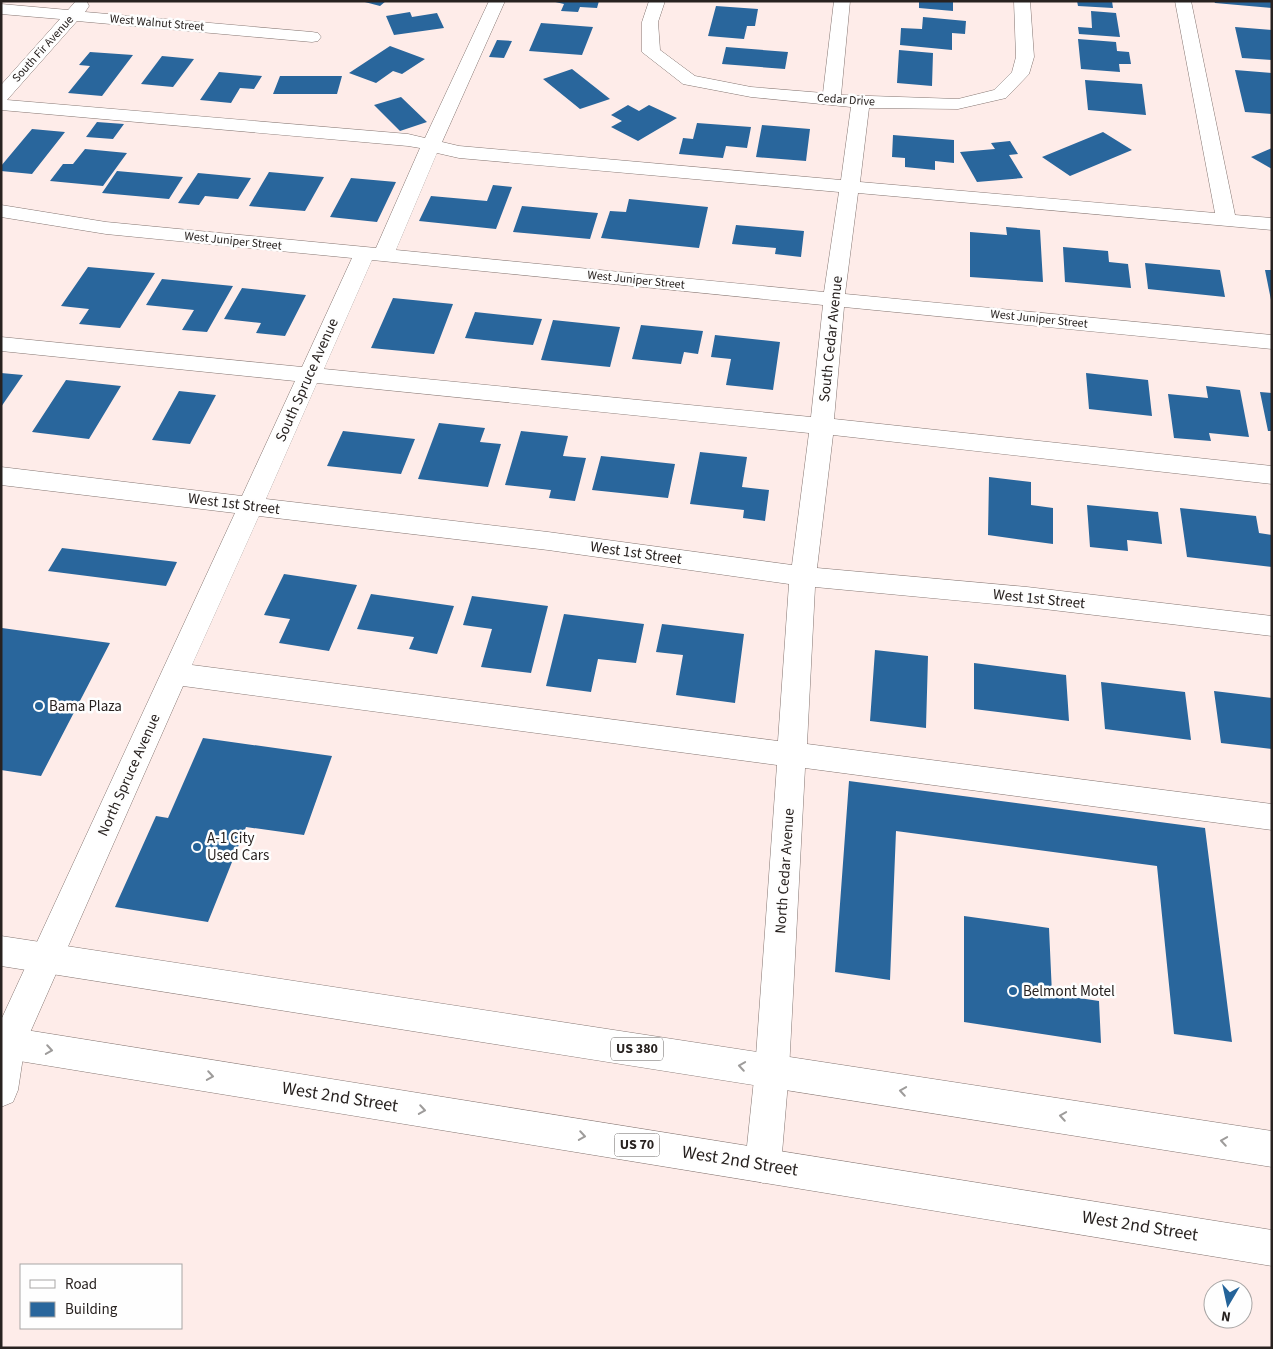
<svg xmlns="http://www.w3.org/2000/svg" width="1273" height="1349" font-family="'Source Sans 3',sans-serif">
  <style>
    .building { fill: #29669c }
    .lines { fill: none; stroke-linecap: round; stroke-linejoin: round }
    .minor-casing { stroke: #857672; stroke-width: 1 }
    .major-casing { stroke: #857672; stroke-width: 1 }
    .minor { fill: #fff; fill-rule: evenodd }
    .major { fill: #fff; fill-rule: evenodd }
    .oneway { stroke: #9e9c9b }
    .poi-dot { fill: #246399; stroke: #fefefe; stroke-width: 2 }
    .labels { text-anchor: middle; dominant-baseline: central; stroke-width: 5; stroke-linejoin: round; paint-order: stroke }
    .far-street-label { font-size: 12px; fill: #282220; stroke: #fefefe }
    .shield { fill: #fefefe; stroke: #686463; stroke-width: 1 }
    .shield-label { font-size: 14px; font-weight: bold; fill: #282220 }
    .street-label { font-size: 15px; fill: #282220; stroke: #fefefe }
    .poi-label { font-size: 15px; fill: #282220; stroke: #fefefe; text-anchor: start }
    .near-street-label { font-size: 18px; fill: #282220; stroke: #fefefe }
  </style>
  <rect width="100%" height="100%" fill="#feece9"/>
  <path class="building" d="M361,1H386L380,6Z
    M551,1H599L597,8L580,7L578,12L561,11L564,4Z
    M919,1H953V11L919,8Z
    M1077,1H1112L1113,8L1078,6Z
    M1214,1H1272V8L1215,3Z
    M716,6L758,9L755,26H747L744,39L708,36Z
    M1091,11L1116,13L1120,37L1079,34L1078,27L1092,28Z
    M410,12L412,17L437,13L444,28L394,35L386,16Z
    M923,17L966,21L965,34L952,33V50L900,45L901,28L922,29Z
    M541,23L593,27L582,55L529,51Z
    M1235,27L1272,30V60L1242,58Z
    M1078,39L1116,42L1117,51L1129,52L1131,64H1119L1120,72L1081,69Z
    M497,40L512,41L504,58L489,57Z
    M390,46L425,59L402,74L393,71L376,83L349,73Z
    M726,47L788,52L785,69L722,64Z
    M899,50L933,53L932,86L897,83Z
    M90,52L133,55L102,96L68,93L90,66L79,65Z
    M162,56L194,59L173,87L141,84Z
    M572,69L610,99L580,109L543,79Z
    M1235,70L1272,73V114L1245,112Z
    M219,72L262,76L254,89L240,88L231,103L200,100Z
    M280,76H342L337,94H273Z
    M1085,80L1142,84L1146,115L1088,110Z
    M401,97L427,122L400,131L374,105Z
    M628,105L639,111L649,105L677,118L638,141L611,127L622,121L611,115Z
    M97,122L124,124L113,139L86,137Z
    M697,123L751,127L747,148L726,146L723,158L679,154L683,138L693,139Z
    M762,125L810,129L806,161L756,157Z
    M32,129L65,132L32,174L1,171V166Z
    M1103,132L1132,150L1070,176L1042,157Z
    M893,135L954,140V163L935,161V170L905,167V158L892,157Z
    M1010,141L1018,154L1009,155L1023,178L977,182L960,152L995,149L991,143Z
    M1272,148V169L1251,157Z
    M85,149L127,153L103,186L50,181L63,164H73Z
    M117,171L183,177L169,199L102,193Z
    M269,172L324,177L305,211L249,206Z
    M198,173L251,178L238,199L205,196L199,205L178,203Z
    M351,178L396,182L377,222L330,217Z
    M493,185L512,187L496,229L419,221L431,196L487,201Z
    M629,199L708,207L699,248L601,238L610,211L626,212Z
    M522,206L598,213L590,239L513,232Z
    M736,225L804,231L801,257L775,254L776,248L732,244Z
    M1006,227L1040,230L1043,282L970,277V232L1007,235Z
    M1063,247L1108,251L1109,262L1128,264L1131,288L1065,282Z
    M1145,263L1220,270L1225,297L1148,289Z
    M88,267L155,273L120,328L79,324L89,309L61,306Z
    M1265,270H1272V300H1271Z
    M162,279L233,286L207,332L182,330L194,310L146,305Z
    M242,288L306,295L285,336L256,333L261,323L224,319Z
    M393,298L453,304L434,354L371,348Z
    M475,312L542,319L533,345L465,338Z
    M553,320L620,327L610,367L541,360Z
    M641,325L703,331L698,354L684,352L681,364L632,359Z
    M715,335L780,342L773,390L726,385L731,359L711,357Z
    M1,373L23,375L1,407Z
    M1086,373L1148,380L1152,416L1089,409Z
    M66,380L121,386L89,439L32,432Z
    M1206,386L1240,390L1249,437L1209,433L1211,441L1174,438L1168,394L1208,398Z
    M179,391L216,395L190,444L152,440Z
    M1260,392L1272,393V431H1268Z
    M439,423L485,428L480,442L501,444L488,487L418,479Z
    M343,431L415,439L401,474L327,466Z
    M521,431L568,436L563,456L586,458L575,501L549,498L551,490L505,485Z
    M700,452L747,457L742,487L769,490L765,521L743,518L744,510L690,504Z
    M601,456L675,464L668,498L592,490Z
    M989,477L1031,482V505L1053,508V544L988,535Z
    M1087,505L1158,512L1162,544L1127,540L1128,551L1090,547Z
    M1180,508L1256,516L1259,533L1272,535V567L1187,557Z
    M62,548L177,562L166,586L48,571Z
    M284,574L357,585L329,651L279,643L290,619L264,615Z
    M371,594L454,606L437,654L409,649L414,637L357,629Z
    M472,596L548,606L531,673L481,667L492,629L463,625Z
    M564,614L644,624L636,663L598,659L591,692L546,686Z
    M662,624L744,634L735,703L676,695L683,655L656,652Z
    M2,628L110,643L41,776L1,770Z
    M875,650L928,656L926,728L870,721Z
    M974,663L1066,675L1069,721L974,709Z
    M1101,682L1185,692L1191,740L1105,729Z
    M1214,691L1272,698V749L1221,743Z
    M203,738L332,756L304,835L246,827L208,922L115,907L156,816L168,818Z
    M849,781L1205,828L1232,1042L1174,1034L1157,866L896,831L890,980L835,972Z
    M964,916L1049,928L1052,994L1099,1001L1101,1043L964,1022Z"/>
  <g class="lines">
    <defs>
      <path id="minor" d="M82,1L87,2L89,6L85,12L312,32L318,33L321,37L318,41L312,42L77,21L7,100L408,134L425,138L489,1H505L442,142L459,146L841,180L851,107L751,97L683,84L642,52V22L649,1H665L658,22L660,50L695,76L751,87L823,93L834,1H850L841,95L958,99L994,90L1012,72L1016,57L1014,1H1030L1034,57L1029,74L1006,98L958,109L869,108L860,182L1215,213L1175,1H1191L1235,215L1272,218V230L858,193L845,294L1272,335V349L844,307L834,419L1272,466V484L833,435L817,568L1027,587L1272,616V636L1027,607L815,587L807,744L1272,804V830L805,768L789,1070L781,1165L776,1178L763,1183L750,1178L745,1165L755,1070L777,765L183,686L25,1044L18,1090L13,1102L1,1107V1020L235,513L1,485V467L242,496L295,381L1,351V337L302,367L352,258L106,234L1,217V205L106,222L376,248L420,148L408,146L1,110V85L60,19L1,14V4L68,10L75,2ZM437,153L459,158L839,192L824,292L396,250ZM372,260L823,305L811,417L324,369ZM317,383L809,433L792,565L548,532L266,499ZM259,516L548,550L789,584L778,741L192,665Z"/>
      <path id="major" d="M1,936L1272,1131V1167L1,966Z
        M1,1026L1272,1230V1266L1,1058Z"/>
    </defs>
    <use href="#minor" class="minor-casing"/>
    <use href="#major" class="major-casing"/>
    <use href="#minor" class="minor"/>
    <use href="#major" class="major"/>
  </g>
  <defs><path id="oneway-chevron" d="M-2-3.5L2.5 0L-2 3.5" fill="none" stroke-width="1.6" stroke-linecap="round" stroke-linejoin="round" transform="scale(1.25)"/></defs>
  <g class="oneway">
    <use href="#oneway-chevron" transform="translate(49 1050) rotate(9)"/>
    <use href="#oneway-chevron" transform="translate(742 1066) rotate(-171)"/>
    <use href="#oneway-chevron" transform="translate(210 1076) rotate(9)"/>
    <use href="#oneway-chevron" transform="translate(903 1091) rotate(-171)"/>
    <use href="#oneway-chevron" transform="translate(422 1110) rotate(9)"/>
    <use href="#oneway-chevron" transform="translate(1063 1116) rotate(-171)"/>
    <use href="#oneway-chevron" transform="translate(582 1136) rotate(9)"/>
    <use href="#oneway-chevron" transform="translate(1224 1141) rotate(-171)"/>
  </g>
  <g class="poi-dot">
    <circle cx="39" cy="706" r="5"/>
    <circle cx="197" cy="847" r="5"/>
    <circle cx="1013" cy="991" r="5"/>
  </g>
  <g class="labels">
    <g class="far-street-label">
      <text transform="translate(157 23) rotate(5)">West Walnut Street</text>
      <text transform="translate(43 49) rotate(-48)">South Fir Avenue</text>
      <text transform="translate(846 100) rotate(4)">Cedar Drive</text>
      <text transform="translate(233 241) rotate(6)">West Juniper Street</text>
      <text transform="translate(636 280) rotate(6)">West Juniper Street</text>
      <text transform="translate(1039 319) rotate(6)">West Juniper Street</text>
    </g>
    <g class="shield">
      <rect x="611" y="1037.5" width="52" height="23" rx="4"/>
      <rect x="614.5" y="1133.5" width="45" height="23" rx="4"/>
    </g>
    <g class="shield-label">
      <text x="637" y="1049">US 380</text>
      <text x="637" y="1145">US 70</text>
    </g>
    <g class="street-label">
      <text transform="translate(831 339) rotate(-84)">South Cedar Avenue</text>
      <text transform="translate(307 380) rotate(-66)">South Spruce Avenue</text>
      <text transform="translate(234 504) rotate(7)">West 1st Street</text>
      <text transform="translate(636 553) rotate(8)">West 1st Street</text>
      <text transform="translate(1039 599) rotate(6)">West 1st Street</text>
      <text transform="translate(129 775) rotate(-66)">North Spruce Avenue</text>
      <text transform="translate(785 871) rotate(-86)">North Cedar Avenue</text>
    </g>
    <g class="poi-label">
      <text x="49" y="706">Bama Plaza</text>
      <text x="207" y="838">A-1 City<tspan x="207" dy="17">Used Cars</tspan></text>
      <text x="1023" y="991">Belmont Motel</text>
    </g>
    <g class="near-street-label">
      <text transform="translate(340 1097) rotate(9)">West 2nd Street</text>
      <text transform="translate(740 1161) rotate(9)">West 2nd Street</text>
      <text transform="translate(1140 1226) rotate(9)">West 2nd Street</text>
    </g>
  </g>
  <rect width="1273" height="1349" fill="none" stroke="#282220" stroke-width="5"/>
  <rect x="20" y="1264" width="162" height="65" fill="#fefefe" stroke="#a8a6a5"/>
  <rect x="30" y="1280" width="25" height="8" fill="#ffffff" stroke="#a8a6a5"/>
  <text x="65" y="1289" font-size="15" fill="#282220">Road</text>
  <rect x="30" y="1302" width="25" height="15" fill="#29669c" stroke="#a8a6a5"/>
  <text x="65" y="1314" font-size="15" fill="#282220">Building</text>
  <g transform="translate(1228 1304) rotate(189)"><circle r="24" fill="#fefefe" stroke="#a8a6a5"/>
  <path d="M0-4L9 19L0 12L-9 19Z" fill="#246399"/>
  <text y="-8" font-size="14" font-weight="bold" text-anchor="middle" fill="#282220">N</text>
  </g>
</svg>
